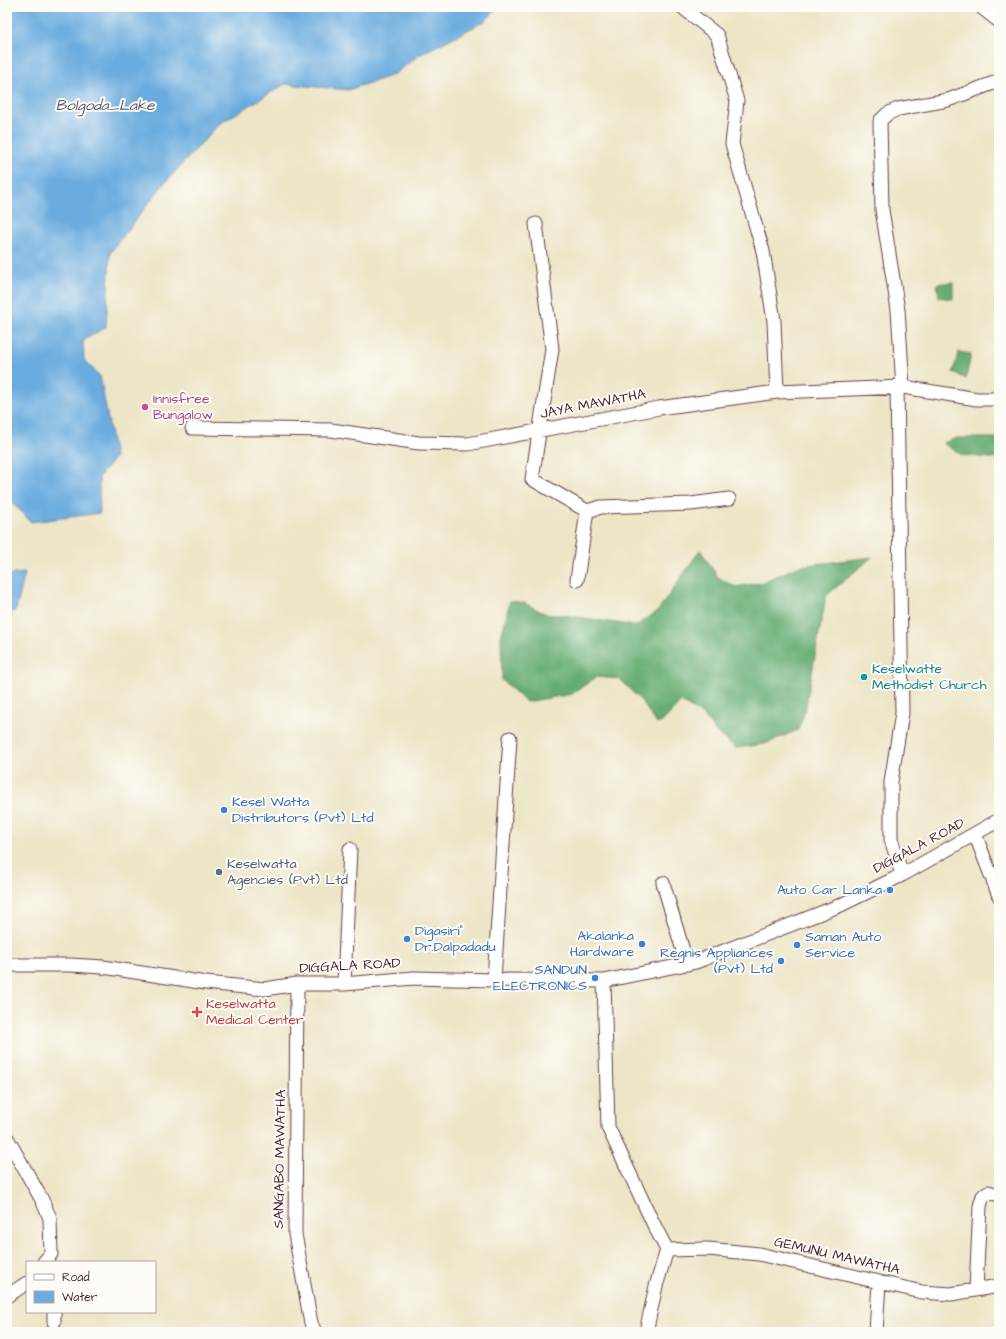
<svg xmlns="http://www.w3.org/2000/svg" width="1006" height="1339" font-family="'Architects Daughter',sans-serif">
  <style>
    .forest { fill: #66ad73; stroke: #58664f }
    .water { fill: #6bacdf; stroke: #5a6685 }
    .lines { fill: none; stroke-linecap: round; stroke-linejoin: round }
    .street-casing { stroke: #623d42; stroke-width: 15 }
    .street { stroke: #fff; stroke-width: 13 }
    .hotel-dot { fill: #d1479c; stroke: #fdfcf7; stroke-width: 1.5 }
    .culture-dot { fill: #0f9aa8; stroke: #fdfcf7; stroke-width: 1.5 }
    .shop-dot { fill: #3f7fe0; stroke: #fdfcf7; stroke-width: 1.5 }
    .service-dot { fill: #5c6f8a; stroke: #fdfcf7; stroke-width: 1.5 }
    .health-dot { fill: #e0444e; stroke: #fdfcf7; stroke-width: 1.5 }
    .labels { text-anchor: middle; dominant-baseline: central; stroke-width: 4; stroke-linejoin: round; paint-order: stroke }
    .hotel-label { font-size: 14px; fill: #b23c85; stroke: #fdfcf7; text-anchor: start }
    .street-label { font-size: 14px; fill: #4a1f2b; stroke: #fdfcf7 }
    .culture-label { font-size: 14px; fill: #0d838f; stroke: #fdfcf7; text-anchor: start }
    .shop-label { font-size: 14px; fill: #366cbe; stroke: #fdfcf7; text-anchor: end }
    .service-label { font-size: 14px; fill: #4e5e75; stroke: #fdfcf7; text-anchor: start }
    .health-label { font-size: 14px; fill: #be3a42; stroke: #fdfcf7; text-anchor: start }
    .water-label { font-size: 15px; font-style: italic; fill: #575773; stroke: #fdfcf7 }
  </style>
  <rect width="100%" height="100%" fill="#fdfcf7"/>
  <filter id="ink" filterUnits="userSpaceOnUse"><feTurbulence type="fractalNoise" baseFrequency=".025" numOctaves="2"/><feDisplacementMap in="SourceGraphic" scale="8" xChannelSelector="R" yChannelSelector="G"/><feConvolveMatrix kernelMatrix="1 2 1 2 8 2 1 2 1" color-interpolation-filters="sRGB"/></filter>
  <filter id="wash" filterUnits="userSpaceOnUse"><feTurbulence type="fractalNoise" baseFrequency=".012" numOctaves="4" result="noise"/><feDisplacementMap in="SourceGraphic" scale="16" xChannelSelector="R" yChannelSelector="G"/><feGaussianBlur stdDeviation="0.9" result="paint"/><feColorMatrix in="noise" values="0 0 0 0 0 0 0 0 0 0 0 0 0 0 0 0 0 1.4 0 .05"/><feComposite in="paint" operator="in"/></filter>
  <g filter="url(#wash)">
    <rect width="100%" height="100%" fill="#ece5c6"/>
    <path class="forest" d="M953,282V299L939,297L937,284Z
      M959,352L971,354L966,379L953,372Z
      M957,438H999V459L962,455L943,443Z
      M700,550L718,577L735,587L760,583L800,566L872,557L826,596L805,711L798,730L765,744L736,748L716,732L703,715L681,702L662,722L657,724L642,702L620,679L596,677L572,694L526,702L502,680L501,637L510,601L524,603L548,615H564L636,626L658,611Z"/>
    <path class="water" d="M7,7H499L485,21L419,55L393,75L348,90L285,84L219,124L162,186L110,253L106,327L83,341L84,360L100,376L115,457L99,477L100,513L31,522L7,497Z
      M25,573L16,610L7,615V575Z"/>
  </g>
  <g filter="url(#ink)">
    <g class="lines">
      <defs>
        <path id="street" d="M682,7L717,35L737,101L732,144L763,251L774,321L777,392
          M981,7L999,21
          M536,224L552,349L532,479L587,511L601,507L691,504L729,499
          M897,386L902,713L891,782V839L902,875
          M903,387L898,310L882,210L880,121L887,114L898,109L948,100L999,81
          M192,428L331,430L419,443L468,444L659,408L777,392L903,387L977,399H999
          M577,580L587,511
          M975,834L999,896
          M663,883L687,964
          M7,965H71L103,967L206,983L265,989L297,984H344L414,978L494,980L604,981L696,962L841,905L902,875L999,820
          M494,980L510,738
          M604,981L608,1127L653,1223L667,1250L656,1286L646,1332
          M297,984L295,1234L311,1323L315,1332
          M344,984L350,849
          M7,1138L42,1200L50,1218L51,1254L44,1262
          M667,1250L708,1249L759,1254L922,1292L951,1294L999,1286
          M976,1290L980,1206L983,1196L988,1192L999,1195
          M7,1296L27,1283
          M54,1312V1322
          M876,1332L879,1282"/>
      </defs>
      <use href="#street" class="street-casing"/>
      <use href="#street" class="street"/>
    </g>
  </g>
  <circle class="hotel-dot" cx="145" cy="407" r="4"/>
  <circle class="culture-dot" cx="864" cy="677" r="4"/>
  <g class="shop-dot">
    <circle cx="224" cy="810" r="4"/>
    <circle cx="890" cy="890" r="4"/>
    <circle cx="407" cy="939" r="4"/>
    <circle cx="642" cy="944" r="4"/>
    <circle cx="797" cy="945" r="4"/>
    <circle cx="781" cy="961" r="4"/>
    <circle cx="595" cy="978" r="4"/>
  </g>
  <circle class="service-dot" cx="219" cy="872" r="4"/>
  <path class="health-dot" d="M195 1006h4v4h4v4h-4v4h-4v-4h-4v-4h4z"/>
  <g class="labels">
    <g class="hotel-label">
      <text x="153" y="399">Innisfree<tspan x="153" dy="16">Bungalow</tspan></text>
    </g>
    <g class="street-label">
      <text transform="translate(593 404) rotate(-11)">JAYA MAWATHA</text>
      <text transform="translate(919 846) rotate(-28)">DIGGALA ROAD</text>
      <text transform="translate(350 966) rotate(-3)">DIGGALA ROAD</text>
      <text transform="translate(280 1159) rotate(-89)">SANGABO MAWATHA</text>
      <text transform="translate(837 1256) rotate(13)">GEMUNU MAWATHA</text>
    </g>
    <g class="culture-label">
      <text x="872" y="669">Keselwatte<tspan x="872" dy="16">Methodist Church</tspan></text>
    </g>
    <g class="shop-label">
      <text x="232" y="802" text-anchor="start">Kesel Watta<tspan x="232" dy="16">Distributors (Pvt) Ltd</tspan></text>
      <text x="882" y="890">Auto Car Lanka</text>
      <text x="415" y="931" text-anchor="start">Digasiri"<tspan x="415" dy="16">Dr.Dalpadadu</tspan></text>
      <text x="634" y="936">Akalanka<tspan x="634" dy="16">Hardware</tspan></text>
      <text x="805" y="937" text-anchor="start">Saman Auto<tspan x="805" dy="16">Service</tspan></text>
      <text x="773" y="953">Regnis Appliances<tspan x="773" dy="16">(Pvt) Ltd</tspan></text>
      <text x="587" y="970">SANDUN<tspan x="587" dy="16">ELECTRONICS</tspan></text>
    </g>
    <g class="service-label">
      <text x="227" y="864">Keselwatta<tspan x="227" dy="16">Agencies (Pvt) Ltd</tspan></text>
    </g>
    <g class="health-label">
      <text x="206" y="1004">Keselwatta<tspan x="206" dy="16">Medical Center</tspan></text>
    </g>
    <g class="water-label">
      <text x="105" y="105">Bolgoda_Lake</text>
    </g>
  </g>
  <rect width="1006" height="1339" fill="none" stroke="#fdfcf7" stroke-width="24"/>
  <rect x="26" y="1261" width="130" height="52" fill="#fdfcf7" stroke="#b5a4a5"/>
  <rect x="34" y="1274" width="20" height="6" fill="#ffffff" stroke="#b5a4a5"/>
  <text x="62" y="1281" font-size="12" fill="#4a1f2b">Road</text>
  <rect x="34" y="1291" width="20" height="12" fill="#6bacdf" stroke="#b5a4a5"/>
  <text x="62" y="1301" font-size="12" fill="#4a1f2b">Water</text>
</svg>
